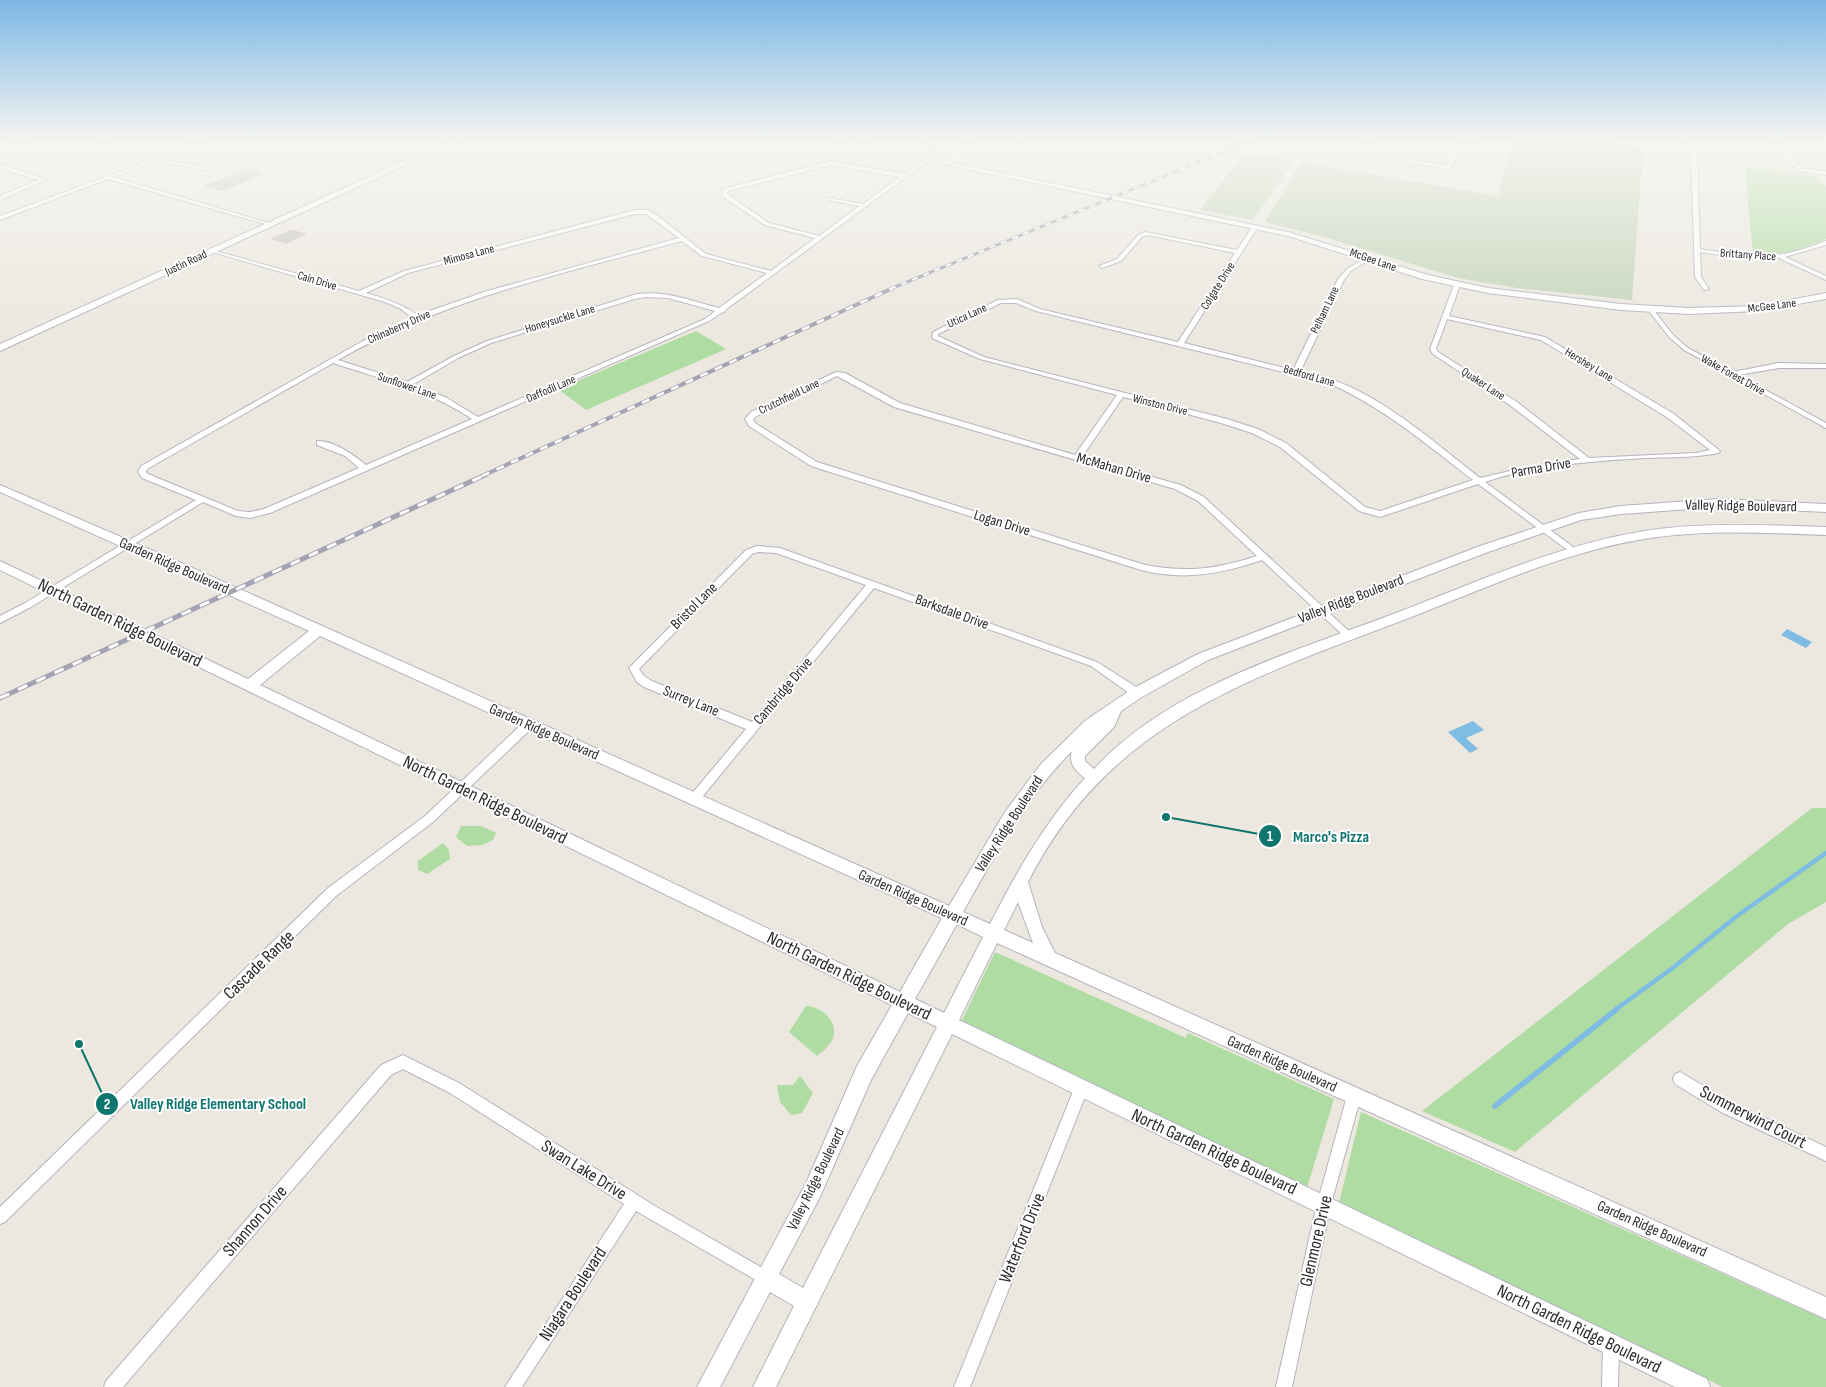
<svg xmlns="http://www.w3.org/2000/svg" width="1826" height="1387" font-family="'Sofia Sans Condensed',sans-serif">
  <style>
    .green { fill: #afdca2 }
    .cemetery { fill: #c3d4b9 }
    .water { fill: #7ebce3 }
    .lines { fill: none; stroke-linecap: round; stroke-linejoin: round }
    .stream-far2 { stroke: #7ebce3; stroke-width: 2 }
    .stream-far1 { stroke: #7ebce3; stroke-width: 4.5 }
    .stream { stroke: #7ebce3; stroke-width: 5.5 }
    .building { fill: #c5c2bb; stroke: #c7c4b9 }
    .street-casing { stroke: #b3b4be; stroke-width: 2 }
    .secondary-casing { stroke: #b3b4be; stroke-width: 2 }
    .street { fill: #fff; fill-rule: evenodd }
    .secondary { fill: #fff; fill-rule: evenodd }
    .rail-far2-casing { stroke: #a3a3b4; stroke-width: 3 }
    .rail-far1-casing { stroke: #a3a3b4; stroke-width: 4 }
    .rail-casing { stroke: #a3a3b4; stroke-width: 5 }
    .rail-far2 { stroke: #fff; stroke-width: 2; stroke-dasharray: 6; stroke-linecap: butt }
    .rail-far1 { stroke: #fff; stroke-width: 2.5; stroke-dasharray: 8; stroke-linecap: butt }
    .rail { stroke: #fff; stroke-width: 3; stroke-dasharray: 10; stroke-linecap: butt }
    .labels { text-anchor: middle; dominant-baseline: central; stroke-width: 4; stroke-linejoin: round; paint-order: stroke }
    .far-street-label { font-size: 12px; fill: #2c2c2c; stroke: #fff }
    .street-label { font-size: 15px; fill: #2c2c2c; stroke: #fff }
    .near-street-label { font-size: 18px; fill: #2c2c2c; stroke: #fff }
    .leader { fill: none; stroke: #0f766e; stroke-width: 2 }
    .callout-dot { fill: #0f766e; stroke: #fff; stroke-width: 2 }
    .mark-label { font-size: 15px; text-anchor: middle; font-weight: bold; fill: #fff }
    .callout-label { font-size: 16px; text-anchor: middle; font-weight: bold; fill: #0f766e; stroke: #fff; stroke-width: 4; stroke-linejoin: round; paint-order: stroke }
  </style>
  <rect width="100%" height="100%" fill="#ece8e0"/>
  <path class="green" d="M1745,167L1815,176L1826,186V239L1790,253L1753,255Z
    M696,331L726,349L586,410L558,389Z
    M1812,808H1826V902L1788,924L1515,1152L1422,1111Z
    M461,826H481L496,833L493,840L482,845L467,846L456,837Z
    M443,843L449,850L450,859L427,874L418,870V861Z
    M995,952L1186,1038L1188,1033L1334,1099L1307,1188L961,1022Z
    M806,1006C820,1006 839,1021 833,1038C831,1045 823,1051 817,1056L789,1032Z
    M800,1076L813,1093L802,1113L791,1115L780,1102L777,1085H793Z
    M1361,1112L1826,1320V1387H1723L1339,1203Z"/>
  <path class="cemetery" d="M1513,141H1598L1643,148L1632,300L1517,288L1458,278L1331,239L1265,222L1301,162L1497,196Z
    M1245,153L1294,161L1253,220L1200,210Z"/>
  <path class="water" d="M1787,629L1812,642L1806,648L1781,635Z
    M1473,721L1484,730L1466,738L1478,749L1470,753L1448,732Z"/>
  <g class="lines">
    <path class="stream-far2" d="M922,141L935,154"/>
    <path class="stream-far1" d="M1615,1010L1674,967L1737,916L1826,853"/>
    <path class="stream" d="M1495,1106L1617,1009"/>
  </g>
  <path class="building" d="M248,169L265,173L222,191L205,186Z
    M291,230L306,234L287,243L271,239Z"/>
  <g class="lines">
    <defs>
      <path id="street" d="M21,141H29L0,152V148Z
        M199,141H207L161,159L211,168L214,170L213,171L156,161L113,177L272,224V226L108,179L0,220V216L151,160L103,146V144L156,158Z
        M971,141H977L949,164H945V162Z
        M1367,141H1372L1365,153L1447,165C1454,154 1461,141 1475,141L1460,152L1452,167L1449,169L1360,155Z
        M1687,141H1692L1697,154L1700,249C1731,254 1762,259 1793,252C1804,249 1815,245 1826,241V245L1785,257L1826,276V280L1779,258L1748,259L1700,252L1701,277L1709,289L1704,290L1695,277L1691,154Z
        M1773,141H1778L1802,169L1826,171V175L1798,171Z
        M926,158L931,159L725,310L724,312L721,313L709,321L270,513L250,518L236,516L203,502L31,607L0,623V616L25,603L196,500L142,478L138,472L141,466L363,341L412,318L401,309L385,302L212,252V250L359,291L404,271L635,210H647L658,216L706,254L771,271L815,238L765,225L722,196L723,189L831,161L904,174ZM831,165L900,177L863,204L829,198V200L859,206L819,236L769,223L727,194L728,191ZM635,214H646L679,238L487,291L418,315C401,304 385,298 366,293L408,273ZM682,241L702,256L767,273L719,308C692,301 666,290 637,294L487,341L454,356L407,382L338,360C445,299 564,273 682,241ZM647,297L668,298L715,311L705,319L478,417L447,398L414,384L458,358L491,343L638,298ZM333,363C381,379 429,390 472,419L366,465C354,455 333,440 317,441V445L345,456L359,468L264,509L250,512L238,511L148,474L146,472L147,469Z
        M0,164L45,179L46,180L0,200V196L38,180L0,168Z
        M1253,226L1258,227L1184,343L1293,370L1338,279L1347,269L1368,256L1371,258L1370,259L1351,271L1344,280L1300,372C1311,374 1323,376 1333,380C1387,399 1436,444 1480,478L1527,467L1580,459L1511,406L1433,354L1430,349L1454,285L1457,283L1460,285L1449,316L1545,337L1674,414L1720,451L1719,453C1694,458 1671,457 1646,458C1594,461 1535,465 1485,482L1576,549L1577,551L1573,554L1478,484L1380,517L1359,511L1280,447L1252,433L1221,423L1123,397L1082,457L1181,485L1204,497L1352,634L1354,636L1352,638H1346L1262,560C1221,574 1183,581 1141,570L811,466L749,426L745,419L751,412L836,372L845,373L900,403L1075,455L1117,395L980,359L932,338L933,332L998,300L1017,299L1040,309L1178,342L1235,253L1148,235L1142,237L1121,261L1102,268L1099,266L1117,259L1138,235L1145,232L1237,250ZM1001,303H1016L1036,311L1328,383C1382,406 1427,445 1473,480L1380,511L1365,507L1286,443L1258,429L1227,419L984,357L938,336V334ZM1447,319L1541,340L1668,418L1710,450L1696,453L1589,458L1517,402L1438,352L1436,349ZM837,376L894,407L1175,489L1198,501L1257,556C1217,569 1187,573 1145,565L817,462L755,423L753,419L757,416Z
        M1649,309H1653L1673,335L1688,348L1733,372L1779,363L1826,364V368H1779L1738,375L1826,423V428L1684,350L1669,337L1649,311Z
        M757,546L780,548L1097,662L1141,690L1142,693L1141,696H1133L1091,666L874,588L698,802L694,803L690,802L689,799L690,796L746,729L644,687L637,682L629,668L746,550ZM758,552L776,553L866,585L752,722L652,681L644,676L639,669L752,554Z
        M528,721L532,722L533,725L532,728L433,822L336,896L5,1222L0,1224V1207L328,888L425,816L524,722Z
        M403,1055L459,1083L655,1206L771,1273L774,1278L771,1283L766,1286L761,1283L636,1211L522,1387H505L624,1204L450,1093L403,1069L391,1075L123,1387H104L106,1381L381,1065Z
        M1680,1072L1731,1102L1826,1147V1161L1721,1112L1675,1084L1673,1079L1675,1074Z
        M1081,1082L1086,1084L1088,1089L970,1387H954L1076,1084Z
        M1354,1089L1359,1091L1361,1096L1331,1204L1292,1387H1276L1317,1204L1347,1096L1349,1091Z
        M1611,1337L1617,1339L1619,1345L1618,1387H1602L1603,1345L1605,1339Z"/>
      <path id="secondary" d="M448,141H458L0,351V344Z
        M833,141H848L1288,232L1428,275L1488,288L1621,304L1689,308L1758,306L1826,293V299L1758,311L1689,314L1621,310L1488,293L1422,279L1288,236Z
        M0,485L177,561L949,906L1005,812L1041,764L1086,720L1132,689L1198,654L1480,546L1579,513L1621,506L1718,499L1826,504V512L1718,507L1621,514L1581,520L1488,552L1208,660L1142,697L1121,711L1114,727L1085,756V761L1094,769C1171,685 1298,651 1401,611C1481,580 1559,545 1644,531C1705,522 1766,525 1826,527V535C1765,533 1704,529 1644,539C1565,552 1493,585 1419,614C1260,676 1112,716 1028,882L1042,927L1055,953L1826,1297V1319L997,943L959,1020L1707,1379L1710,1387H1675L952,1034L776,1387H753L794,1306L770,1292L720,1387H697L806,1183L857,1066L892,1005L0,570V561L248,679L309,631L0,492ZM320,636L942,918L900,992L260,685ZM1072,751C1068,763 1076,772 1085,778C1045,822 1017,871 990,924L963,912C995,855 1025,798 1072,751ZM1018,902L1033,943L1004,930ZM957,924L983,937L944,1013L915,999ZM908,1013L937,1027L803,1288L779,1274L820,1197L871,1080Z"/>
    </defs>
    <use href="#street" class="street-casing"/>
    <use href="#secondary" class="secondary-casing"/>
    <use href="#street" class="street"/>
    <use href="#secondary" class="secondary"/>
    <defs>
      <path id="rail-far2" d="M890,289L1250,141"/>
      <path id="rail-far1" d="M482,476L893,288"/>
      <path id="rail" d="M0,698L485,475"/>
    </defs>
    <use href="#rail-far2" class="rail-far2-casing"/>
    <use href="#rail-far1" class="rail-far1-casing"/>
    <use href="#rail" class="rail-casing"/>
    <use href="#rail-far2" class="rail-far2"/>
    <use href="#rail-far1" class="rail-far1"/>
    <use href="#rail" class="rail"/>
  </g>
  <linearGradient id="sky" x2="0" y2="1"><stop stop-color="#7db7e6"/><stop offset="0.42" stop-color="#f6f5f1"/><stop offset="1" stop-color="#f6f5f1" stop-opacity="0"/></linearGradient>
  <rect width="1826" height="336" fill="url(#sky)"/>
  <g class="labels">
    <g class="far-street-label">
      <text transform="translate(469 255) rotate(-15)">Mimosa Lane</text>
      <text transform="translate(1748 255) rotate(4)">Brittany Place</text>
      <text transform="translate(1373 260) rotate(19)">McGee Lane</text>
      <text transform="translate(186 263) rotate(-25)">Justin Road</text>
      <text transform="translate(317 281) rotate(17)">Cain Drive</text>
      <text transform="translate(1218 286) rotate(-58)">Colgate Drive</text>
      <text transform="translate(1772 306) rotate(-7)">McGee Lane</text>
      <text transform="translate(1325 310) rotate(-64)">Pelham Lane</text>
      <text transform="translate(967 316) rotate(-25)">Utica Lane</text>
      <text transform="translate(560 319) rotate(-17)">Honeysuckle Lane</text>
      <text transform="translate(399 327) rotate(-24)">Chinaberry Drive</text>
      <text transform="translate(1589 365) rotate(31)">Hershey Lane</text>
      <text transform="translate(1733 375) rotate(29)">Wake Forest Drive</text>
      <text transform="translate(1309 376) rotate(16)">Bedford Lane</text>
      <text transform="translate(1483 384) rotate(33)">Quaker Lane</text>
      <text transform="translate(407 386) rotate(19)">Sunflower Lane</text>
      <text transform="translate(551 389) rotate(-23)">Daffodil Lane</text>
      <text transform="translate(789 397) rotate(-26)">Crutchfield Lane</text>
      <text transform="translate(1160 405) rotate(14)">Winston Drive</text>
    </g>
    <g class="street-label">
      <text transform="translate(1114 468) rotate(16)">McMahan Drive</text>
      <text transform="translate(1541 468) rotate(-10)">Parma Drive</text>
      <text transform="translate(1741 506) rotate(1)">Valley Ridge Boulevard</text>
      <text transform="translate(1002 523) rotate(17)">Logan Drive</text>
      <text transform="translate(174 566) rotate(24)">Garden Ridge Boulevard</text>
      <text transform="translate(1351 599) rotate(-21)">Valley Ridge Boulevard</text>
      <text transform="translate(694 606) rotate(-45)">Bristol Lane</text>
      <text transform="translate(952 612) rotate(20)">Barksdale Drive</text>
      <text transform="translate(783 691) rotate(-50)">Cambridge Drive</text>
      <text transform="translate(691 701) rotate(22)">Surrey Lane</text>
      <text transform="translate(544 732) rotate(24)">Garden Ridge Boulevard</text>
      <text transform="translate(1009 824) rotate(-57)">Valley Ridge Boulevard</text>
      <text transform="translate(913 898) rotate(24)">Garden Ridge Boulevard</text>
      <text transform="translate(1282 1064) rotate(24)">Garden Ridge Boulevard</text>
      <text transform="translate(816 1179) rotate(-64)">Valley Ridge Boulevard</text>
      <text transform="translate(1652 1229) rotate(24)">Garden Ridge Boulevard</text>
    </g>
    <g class="near-street-label">
      <text transform="translate(120 623) rotate(26)">North Garden Ridge Boulevard</text>
      <text transform="translate(485 800) rotate(26)">North Garden Ridge Boulevard</text>
      <text transform="translate(259 965) rotate(-44)">Cascade Range</text>
      <text transform="translate(849 976) rotate(26)">North Garden Ridge Boulevard</text>
      <text transform="translate(1753 1117) rotate(27)">Summerwind Court</text>
      <text transform="translate(1214 1152) rotate(25)">North Garden Ridge Boulevard</text>
      <text transform="translate(584 1170) rotate(32)">Swan Lake Drive</text>
      <text transform="translate(255 1221) rotate(-49)">Shannon Drive</text>
      <text transform="translate(1022 1238) rotate(-68)">Waterford Drive</text>
      <text transform="translate(1316 1241) rotate(-77)">Glenmore Drive</text>
      <text transform="translate(573 1294) rotate(-57)">Niagara Boulevard</text>
      <text transform="translate(1579 1329) rotate(26)">North Garden Ridge Boulevard</text>
    </g>
  </g>
  <path class="leader" d="M1166 817L1270 836M79 1044L107 1104"/>
  <g class="callout-dot">
    <circle cx="1166" cy="817" r="5"/>
    <circle cx="79" cy="1044" r="5"/>
    <circle cx="1270" cy="836" r="12"/>
    <circle cx="107" cy="1104" r="12"/>
  </g>
  <g class="mark-label">
    <text x="1270" y="841">1</text>
    <text x="107" y="1109">2</text>
  </g>
  <g class="callout-label">
    <text x="1331" y="842">Marco's Pizza</text>
    <text x="218" y="1109">Valley Ridge Elementary School</text>
  </g>
</svg>
